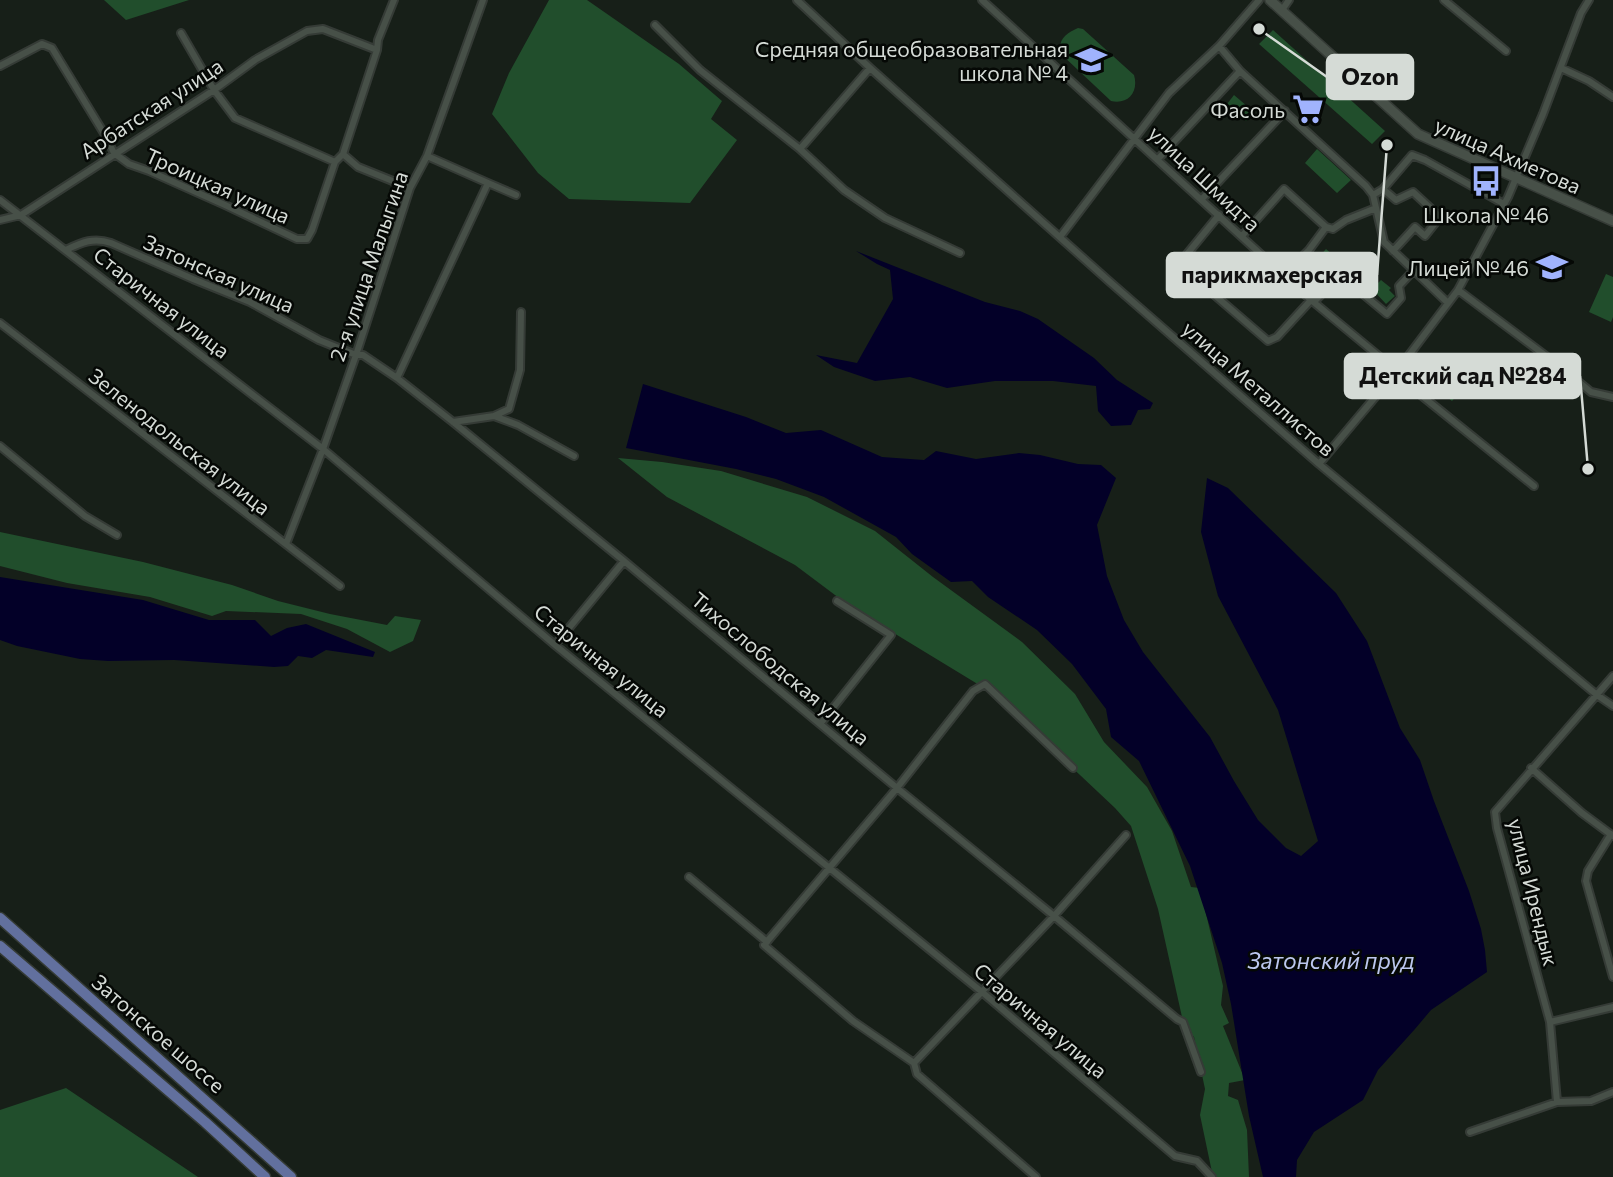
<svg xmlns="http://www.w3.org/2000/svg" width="1613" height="1177" font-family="Commissioner,sans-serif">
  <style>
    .green { fill: #214e2c }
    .water { fill: #030028 }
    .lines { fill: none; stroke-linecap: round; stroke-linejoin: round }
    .street-casing { stroke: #353b36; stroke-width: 10 }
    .secondary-casing { stroke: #353b36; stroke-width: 12 }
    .primary-casing { stroke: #353b36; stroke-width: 13 }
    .street { stroke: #475048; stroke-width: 6 }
    .secondary { stroke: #475048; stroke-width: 9 }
    .primary { stroke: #62709e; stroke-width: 10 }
    .labels { text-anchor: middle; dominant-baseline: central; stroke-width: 5; stroke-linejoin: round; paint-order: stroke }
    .poi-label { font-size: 21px; fill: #d5dbd6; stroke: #050805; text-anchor: end }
    .street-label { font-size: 21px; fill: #d5dbd6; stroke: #050805 }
    .water-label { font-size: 23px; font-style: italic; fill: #bcc7ee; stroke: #050805 }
    .leader { fill: none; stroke: #d5dbd6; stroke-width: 2.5 }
    .callout-dot { fill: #d5dbd6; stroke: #050805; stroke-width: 2.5 }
    .callout { fill: #d5dbd6; stroke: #d5dbd6; stroke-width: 2.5 }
    .callout-label { font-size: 23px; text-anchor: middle; font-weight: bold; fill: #111 }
  </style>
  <rect width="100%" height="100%" fill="#171f18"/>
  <path class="green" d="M104,0H189L126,20Z
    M549,0H587L679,64L722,101L711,119L737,140L690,203L569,199L538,173L492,114L509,73Z
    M1078,28L1083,29L1134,75C1139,92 1128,105 1111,101L1061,54C1057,40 1066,33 1078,28Z
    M1273,30L1385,131L1372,144L1259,44Z
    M1234,95L1254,112L1246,121L1227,104Z
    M1317,149L1351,180L1337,193L1305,163Z
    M1326,249L1342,263L1319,287L1304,273Z
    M1606,274L1613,277V317L1611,322L1589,312Z
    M1381,280L1391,288L1389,290L1395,296L1386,304L1372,289Z
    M1460,355L1478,372L1452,401L1431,385Z
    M618,458L662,462L721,471L807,497L875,531L933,577L1022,642L1075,694L1104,742L1147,787L1172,831L1191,887L1200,888L1223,986L1221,1005L1229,1023L1223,1026L1245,1080L1229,1083L1228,1096L1238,1100L1247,1130L1249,1177H1213L1200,1115L1205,1089L1194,1037L1184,1026L1158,909L1131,826L1115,808L994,694L851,607L795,565L667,497Z
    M0,532L143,562L232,585L278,601L330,614L387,625L395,616L421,620L413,641L390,652L347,629L301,614L226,611L212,616L150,597L67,583L0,566Z
    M66,1088L198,1177H0V1110Z"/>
  <path class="water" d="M856,251L985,302L1020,311L1038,319L1094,358L1117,380L1153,403L1150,409L1138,410L1131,425L1111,426L1098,411L1096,386L1053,381H995L947,388L910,377L875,381L834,367L816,355L857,363L893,299L890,270L877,264Z
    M643,384L746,417L786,433L821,430L882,457L924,460L936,451L976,459L1019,453L1040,455L1078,464L1101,465L1116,478L1097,525L1107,576L1124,620L1143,652L1210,737L1234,781L1258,820L1286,848L1301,856L1318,841L1278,710L1218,596L1201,532L1207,478L1228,488L1336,593L1367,641L1400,728L1420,760L1434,801L1469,891L1481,929L1485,950L1487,972L1431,1010L1415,1029L1378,1070L1363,1100L1314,1132L1297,1160L1296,1177H1263L1249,1116L1231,1004L1222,963L1190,866L1139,761L1111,737L1106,709L1072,664L1037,630L988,597L972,581L951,582L912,554L896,537L824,497L776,479L736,469L626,448Z
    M0,577L143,600L209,620H255L271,636L287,628L306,624L375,652L373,657L326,650L312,658L298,656L288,666L274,667L174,660L108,661L80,659L17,646L0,640Z"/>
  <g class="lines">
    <defs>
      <path id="street" d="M797,0L870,68L1110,282L1319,464L1597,695L1613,706
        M982,0L1311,300L1397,371L1406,383L1534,486
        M1444,0L1506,51
        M1282,10L1289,0
        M655,25L700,70L800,149L844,190L885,218L960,253
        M181,33L214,90L235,118L335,162
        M1219,46L1240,71
        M0,66L42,44L52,48L105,135L114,153L129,164L149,171L225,205L297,239H307L312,230L335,162L343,154L377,50L378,40L394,0
        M1561,68L1589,81L1613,97
        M800,149L870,68
        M343,154L358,167L410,188
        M1158,159L1240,71L1366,186L1373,195L1384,242L1448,303
        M488,183L516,195
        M1383,189L1396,200L1413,192L1440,217L1425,236L1415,227L1393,251
        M1373,195L1383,189L1412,155L1425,160L1504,204
        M1202,199L1285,111
        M0,200L323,449L555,645L982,992L1175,1156L1197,1161L1212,1177
        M1219,215L1183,259V268L1268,341L1277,337L1311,300
        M0,220L21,215L214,90L255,60L307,31L323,29L377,50
        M1326,227L1333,229L1346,220L1376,208
        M1242,236L1284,189L1326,227L1309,250L1284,275
        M1060,237L1169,93L1219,46L1259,0
        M66,250C82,242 94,237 111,243L193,279L250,302L319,340L356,355H363L397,378L453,422L624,561L897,788L1054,916L1177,1019L1183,1022L1201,1072
        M1458,290L1562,368L1591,392L1613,397
        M1314,302L1340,275L1387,314L1401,298L1399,286L1414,270
        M0,323L340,586
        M397,378L488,183L427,156
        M494,416L509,409L520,370L521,312
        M453,422L494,416L518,425L574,456
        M0,446L85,516L117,535
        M1319,464L1397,371L1458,290L1508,197L1543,114L1581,13L1589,0
        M286,544L323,449L356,355L410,188L427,156L483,0
        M555,645L624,561
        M1613,676L1495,812L1497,828L1550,1022L1557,1102L1591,1101L1613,1092
        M821,723L891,635L837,601
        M1531,768L1582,813L1613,836
        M1611,834L1588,871L1586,881L1613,977
        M689,877L767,942
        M1550,1022L1613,1007
        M914,1063L853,1021L764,945L897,788L973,691L985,684L1073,768
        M1470,1132L1557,1102
        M1036,1177L917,1074L914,1063L1054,916L1126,835"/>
      <path id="secondary" d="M1270,0L1418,134L1613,221"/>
      <path id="primary" d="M0,918L291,1177
        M0,946L205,1122L265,1177"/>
    </defs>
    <use href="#street" class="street-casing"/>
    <use href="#secondary" class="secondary-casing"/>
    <use href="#primary" class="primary-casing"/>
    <use href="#street" class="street"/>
    <use href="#secondary" class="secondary"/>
    <use href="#primary" class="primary"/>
  </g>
  <defs>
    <symbol id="school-bare" viewBox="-9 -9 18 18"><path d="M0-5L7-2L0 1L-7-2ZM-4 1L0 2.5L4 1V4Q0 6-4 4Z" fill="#a0b3fd" stroke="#050805" stroke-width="2.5" paint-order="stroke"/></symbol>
    <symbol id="supermarket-bare" viewBox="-9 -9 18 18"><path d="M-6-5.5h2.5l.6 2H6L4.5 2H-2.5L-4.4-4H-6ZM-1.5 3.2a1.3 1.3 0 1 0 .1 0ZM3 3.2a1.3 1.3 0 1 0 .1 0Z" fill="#a0b3fd" stroke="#050805" stroke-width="2.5" paint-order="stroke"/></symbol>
    <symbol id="bus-bare" viewBox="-9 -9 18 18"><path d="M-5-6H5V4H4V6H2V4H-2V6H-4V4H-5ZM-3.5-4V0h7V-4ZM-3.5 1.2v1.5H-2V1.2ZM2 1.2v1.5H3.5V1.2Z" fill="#a0b3fd" stroke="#050805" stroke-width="2.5" paint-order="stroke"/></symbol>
  </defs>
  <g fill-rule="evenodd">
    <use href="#school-bare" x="1069" y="38" width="44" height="44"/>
    <use href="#supermarket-bare" x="1286" y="87" width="44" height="44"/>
    <use href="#bus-bare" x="1464" y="159" width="44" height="44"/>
    <use href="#school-bare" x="1530" y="245" width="44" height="44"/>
  </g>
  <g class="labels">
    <g class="poi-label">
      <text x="1068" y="48">Средняя общеобразовательная<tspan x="1068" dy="24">школа № 4</tspan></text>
      <text x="1285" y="109">Фасоль</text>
      <text x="1486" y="214" text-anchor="middle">Школа № 46</text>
      <text x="1529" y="267">Лицей № 46</text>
    </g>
    <g class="street-label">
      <text transform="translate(151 108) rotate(-33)">Арбатская улица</text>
      <text transform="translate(1508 155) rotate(24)">улица Ахметова</text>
      <text transform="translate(1205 178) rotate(43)">улица Шмидта</text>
      <text transform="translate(218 185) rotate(24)">Троицкая улица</text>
      <text transform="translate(368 266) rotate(-71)">2-я улица Малыгина</text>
      <text transform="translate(219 273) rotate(24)">Затонская улица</text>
      <text transform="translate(162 302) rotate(38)">Старичная улица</text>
      <text transform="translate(1259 388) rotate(41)">улица Металлистов</text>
      <text transform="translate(180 441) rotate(38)">Зеленодольская улица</text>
      <text transform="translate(602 660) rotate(39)">Старичная улица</text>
      <text transform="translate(781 668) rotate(40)">Тихослободская улица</text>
      <text transform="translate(1534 892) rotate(76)">улица Ирендык</text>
      <text transform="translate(1041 1020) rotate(40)">Старичная улица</text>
      <text transform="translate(159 1033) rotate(41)">Затонское шоссе</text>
    </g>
    <g class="water-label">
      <text x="1331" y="960">Затонский пруд</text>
    </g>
  </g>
  <path class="leader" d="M1259 29L1327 77M1387 145L1377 275M1588 469L1580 376"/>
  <g class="callout-dot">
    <circle cx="1259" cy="29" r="7"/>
    <circle cx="1387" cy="145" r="7"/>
    <circle cx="1588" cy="469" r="7"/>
  </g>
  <g class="callout">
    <rect x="1327" y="55" width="86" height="44" rx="7"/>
    <rect x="1167" y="253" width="210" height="44" rx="7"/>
    <rect x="1345" y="354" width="235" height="44" rx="7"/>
  </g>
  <g class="callout-label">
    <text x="1370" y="85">Ozon</text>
    <text x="1272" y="283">парикмахерская</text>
    <text x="1463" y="384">Детский сад №284</text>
  </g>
</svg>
